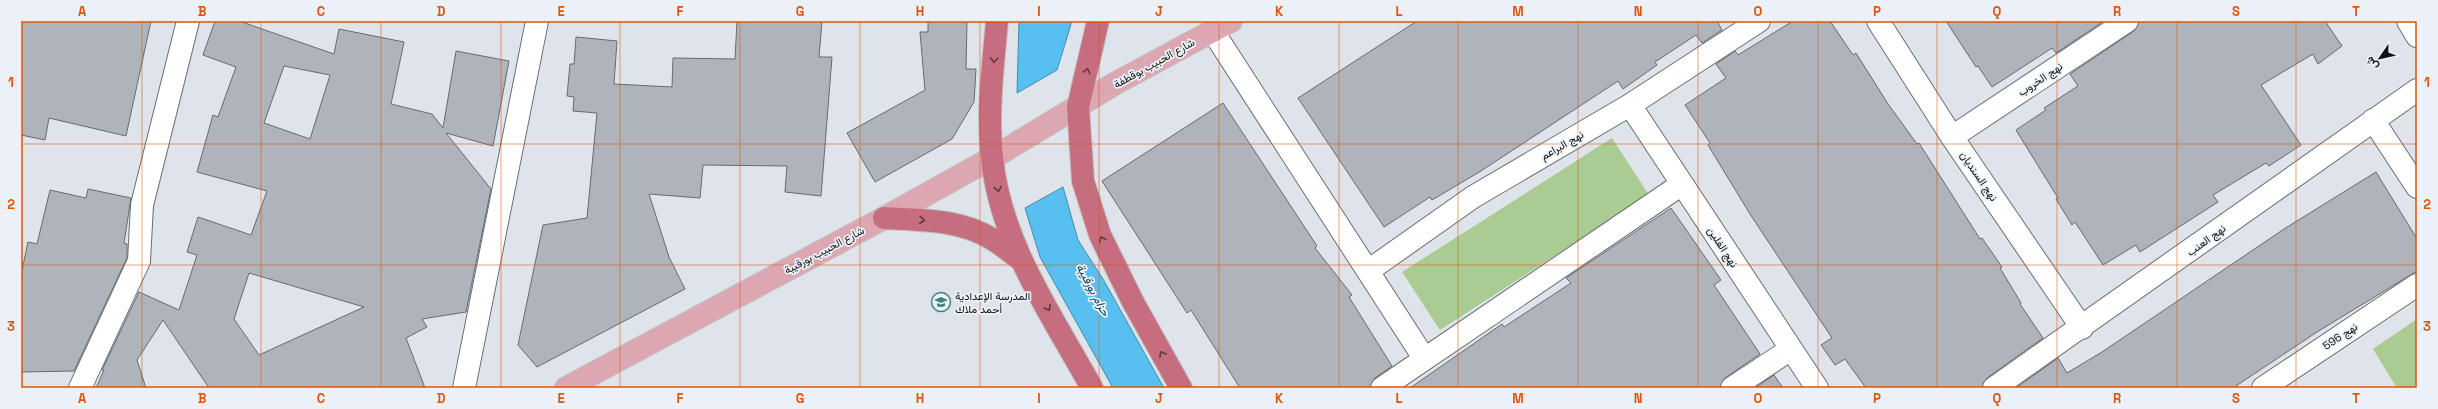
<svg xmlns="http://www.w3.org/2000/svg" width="2438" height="409" font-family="'Space Grotesk',Vazirmatn,sans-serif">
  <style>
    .green { fill: #aacc92 }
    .water { fill: #57c0f0; stroke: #418cae }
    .building { fill: #afb4bb; stroke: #666b70; fill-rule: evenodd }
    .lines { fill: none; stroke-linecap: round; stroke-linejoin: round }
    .street-casing { stroke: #696e74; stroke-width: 24 }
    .primary-casing { stroke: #c1c1c2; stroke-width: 24 }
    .highway-casing { stroke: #c1c1c2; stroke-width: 24 }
    .street { stroke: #fff; stroke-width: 22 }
    .primary { stroke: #dda7b2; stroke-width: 22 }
    .highway { stroke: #c66d7f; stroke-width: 22 }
    .oneway { stroke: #613a44 }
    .grid { fill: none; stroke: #dd550c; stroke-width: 1; stroke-opacity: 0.55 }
    .labels { text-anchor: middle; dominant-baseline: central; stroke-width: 3.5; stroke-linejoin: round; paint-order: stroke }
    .street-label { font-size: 11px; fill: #0f1113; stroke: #ebf1f7 }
    .poi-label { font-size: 11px; fill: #0f1113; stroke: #ebf1f7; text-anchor: start }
    .water-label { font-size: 12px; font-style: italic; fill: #0b3a4e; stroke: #ebf1f7 }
    .neatline { fill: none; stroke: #dd550c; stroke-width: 1.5 }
    .grid-label { font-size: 13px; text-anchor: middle; font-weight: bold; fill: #dd550c }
  </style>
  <rect width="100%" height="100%" fill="#dee4ea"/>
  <path class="green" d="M1612,138L1649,195L1440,330L1402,272Z
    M2417,319V388H2397L2373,349Z"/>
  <path class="water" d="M1019,21H1072L1057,70L1017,93Z
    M1063,187L1078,240L1103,279L1164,388H1113L1040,257L1025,208Z"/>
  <path class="building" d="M21,21H151L126,136L49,118L45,140L21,135Z
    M215,21H239L334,54L339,29L404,42L391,104L432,114L443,128L456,51L509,61L493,146L446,133L491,189L466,312L422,319L427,327L406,338L425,388H209L163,320L137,360L146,388H96L104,370H102L139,292L179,310L197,255L187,252L198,217L251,235L267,191L197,172L213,115L218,117L236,67L203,55ZM284,66L330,75L310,139L264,123ZM249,273L364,307L259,355L234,319Z
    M737,21H822L819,57H832L821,196L785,192L787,166L703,165L700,198L649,194L669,257L685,289L537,367L518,345L543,225L587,218L597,113L573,111L574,97L567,96L570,64H574L576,37L617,41L614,84L672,87L673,58L735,59Z
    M928,21H967L966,69H976L974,102L952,139L875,182L847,133L925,90L920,32H928Z
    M1417,21H1717L1722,30L1702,43L1696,35L1655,62L1657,65L1623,89L1618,81L1481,171L1432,200L1430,197L1384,227L1298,98Z
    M1793,21H1830L1853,55L1856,53L1888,104L1917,144L1919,143L1980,239L1982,238L2002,267L2000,268L2021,303L2020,304L2043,338L1987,378L1982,388H1866L1845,359L1835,365L1821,345L1832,338L1750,214L1708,145L1710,143L1685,105L1726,78L1716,64L1735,51L1738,55Z
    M1946,21H2104L2056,53L2052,48L1992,87L1978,66L1976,67Z
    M2139,21H2325L2342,46L2318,64L2313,54L2261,85L2301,145L2269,166L2266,163L2213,195L2218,202L2140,252L2136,245L2103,265L2075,222L2072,225L2056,199L2058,198L2016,130L2046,110L2044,108L2078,86L2070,74L2134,31Z
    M1223,103L1317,246L1315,248L1352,295L1349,297L1392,366L1375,378L1370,388H1240L1191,310L1187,313L1102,181Z
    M2376,172L2417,239V271L2317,332L2233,388H2016L2058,358L2067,373L2102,352L2284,229Z
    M88,189L131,198L124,243L127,244V258L74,371L21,372V275L28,242L37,244L50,190L86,198Z
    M1671,208L1721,280L1714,285L1760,354L1725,378L1720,388H1410L1502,324L1504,327L1571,283L1566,278Z
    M1774,375L1783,388H1755Z"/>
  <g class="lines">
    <defs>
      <path id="street" d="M1878,21L1952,137L2082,328
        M2408,21L2417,36
        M1212,30L1424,358
        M1630,105L1817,388
        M2373,120L2417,187
        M1952,137L2127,21
        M1368,271L1473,197L1630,105L1759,21
        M80,388L139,261L142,205L188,21
        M464,388L537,21
        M1382,388L1682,184
        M1732,388L1791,349
        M1994,388L2417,90
        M2263,388L2417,285"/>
      <path id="primary" d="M566,388L884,218L999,154L1116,83L1231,21"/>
      <path id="highway" d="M997,21C993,66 987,112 992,157C1000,243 1052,315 1092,388
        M1098,21L1078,107L1083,181L1100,235L1133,302L1181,388
        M884,218C920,220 960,219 992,239C1002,245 1010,252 1020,259"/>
    </defs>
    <use href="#street" class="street-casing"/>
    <use href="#primary" class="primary-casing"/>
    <use href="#highway" class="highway-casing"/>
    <use href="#street" class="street"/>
    <use href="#primary" class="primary"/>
    <use href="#highway" class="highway"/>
  </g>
  <defs><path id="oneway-chevron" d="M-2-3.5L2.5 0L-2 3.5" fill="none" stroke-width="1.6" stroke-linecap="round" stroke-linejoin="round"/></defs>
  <g class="oneway">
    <use href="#oneway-chevron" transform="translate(994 60) rotate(94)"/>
    <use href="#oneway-chevron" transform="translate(1087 71) rotate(-76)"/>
    <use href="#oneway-chevron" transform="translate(998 189) rotate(79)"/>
    <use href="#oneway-chevron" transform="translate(922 220) rotate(5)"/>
    <use href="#oneway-chevron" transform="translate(1102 239) rotate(-114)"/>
    <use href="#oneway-chevron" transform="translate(1048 308) rotate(60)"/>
    <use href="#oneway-chevron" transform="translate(1162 354) rotate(-119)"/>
  </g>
  <path class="grid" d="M142,21V388M261,21V388M381,21V388M501,21V388M620,21V388M740,21V388M860,21V388M980,21V388M1099,21V388M1219,21V388M1339,21V388M1458,21V388M1578,21V388M1698,21V388M1818,21V388M1937,21V388M2057,21V388M2177,21V388M2296,21V388M21,144H2417M21,265H2417"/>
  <defs>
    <symbol id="school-ring" viewBox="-11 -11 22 22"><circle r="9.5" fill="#ebf1f7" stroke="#3d8581" stroke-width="1.5"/><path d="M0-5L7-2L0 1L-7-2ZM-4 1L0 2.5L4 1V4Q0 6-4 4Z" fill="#3d8581"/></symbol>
  </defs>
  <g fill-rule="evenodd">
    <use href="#school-ring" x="930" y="291" width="22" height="22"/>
  </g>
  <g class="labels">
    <g class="street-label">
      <text transform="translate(1154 63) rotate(-29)">شارع الحبيب بوقطفة</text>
      <text transform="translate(2040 79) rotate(-34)">نهج الخروب</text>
      <text transform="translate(1562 145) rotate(-30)">نهج البراعم</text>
      <text transform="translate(1979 176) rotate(56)">نهج السنديان</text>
      <text transform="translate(2206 240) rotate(-36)">نهج العنب</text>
      <text transform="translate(1723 247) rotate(57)">نهج الفلين</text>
      <text transform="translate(824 250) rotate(-28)">شارع الحبيب بورقيبة</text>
      <text transform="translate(2340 336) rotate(-34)">نهج 596</text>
    </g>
    <g class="poi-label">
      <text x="955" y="296">المدرسة الإعدادية<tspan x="955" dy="13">أحمد ملاك</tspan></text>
    </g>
    <g class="water-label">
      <text transform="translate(1093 290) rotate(62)">حزام بورقيبة</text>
    </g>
  </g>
  <rect width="2438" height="409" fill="none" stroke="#ebf1f7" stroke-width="44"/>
  <g transform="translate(2380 58) rotate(236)" stroke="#ebf1f7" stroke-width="3" paint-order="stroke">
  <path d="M0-3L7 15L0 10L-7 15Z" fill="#0f1113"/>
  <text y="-6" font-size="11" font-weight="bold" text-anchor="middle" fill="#0f1113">ش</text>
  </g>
  <rect x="22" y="22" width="2394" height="365" class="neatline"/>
  <g class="grid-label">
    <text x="82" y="16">A</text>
    <text x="202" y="16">B</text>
    <text x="321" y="16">C</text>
    <text x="441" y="16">D</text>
    <text x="561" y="16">E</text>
    <text x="680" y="16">F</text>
    <text x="800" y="16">G</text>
    <text x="920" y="16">H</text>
    <text x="1039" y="16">I</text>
    <text x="1159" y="16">J</text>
    <text x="1279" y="16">K</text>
    <text x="1399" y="16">L</text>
    <text x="1518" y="16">M</text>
    <text x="1638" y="16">N</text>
    <text x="1758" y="16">O</text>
    <text x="1877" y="16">P</text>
    <text x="1997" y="16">Q</text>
    <text x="2117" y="16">R</text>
    <text x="2236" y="16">S</text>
    <text x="2356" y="16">T</text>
    <text x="11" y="87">1</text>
    <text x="2427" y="87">1</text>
    <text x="11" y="209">2</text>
    <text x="2427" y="209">2</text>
    <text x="11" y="331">3</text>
    <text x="2427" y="331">3</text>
    <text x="82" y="403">A</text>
    <text x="202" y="403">B</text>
    <text x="321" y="403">C</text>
    <text x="441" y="403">D</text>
    <text x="561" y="403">E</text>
    <text x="680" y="403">F</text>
    <text x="800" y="403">G</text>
    <text x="920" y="403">H</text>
    <text x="1039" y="403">I</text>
    <text x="1159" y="403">J</text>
    <text x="1279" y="403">K</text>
    <text x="1399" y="403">L</text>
    <text x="1518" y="403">M</text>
    <text x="1638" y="403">N</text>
    <text x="1758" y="403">O</text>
    <text x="1877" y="403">P</text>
    <text x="1997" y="403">Q</text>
    <text x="2117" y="403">R</text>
    <text x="2236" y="403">S</text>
    <text x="2356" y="403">T</text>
  </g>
</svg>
